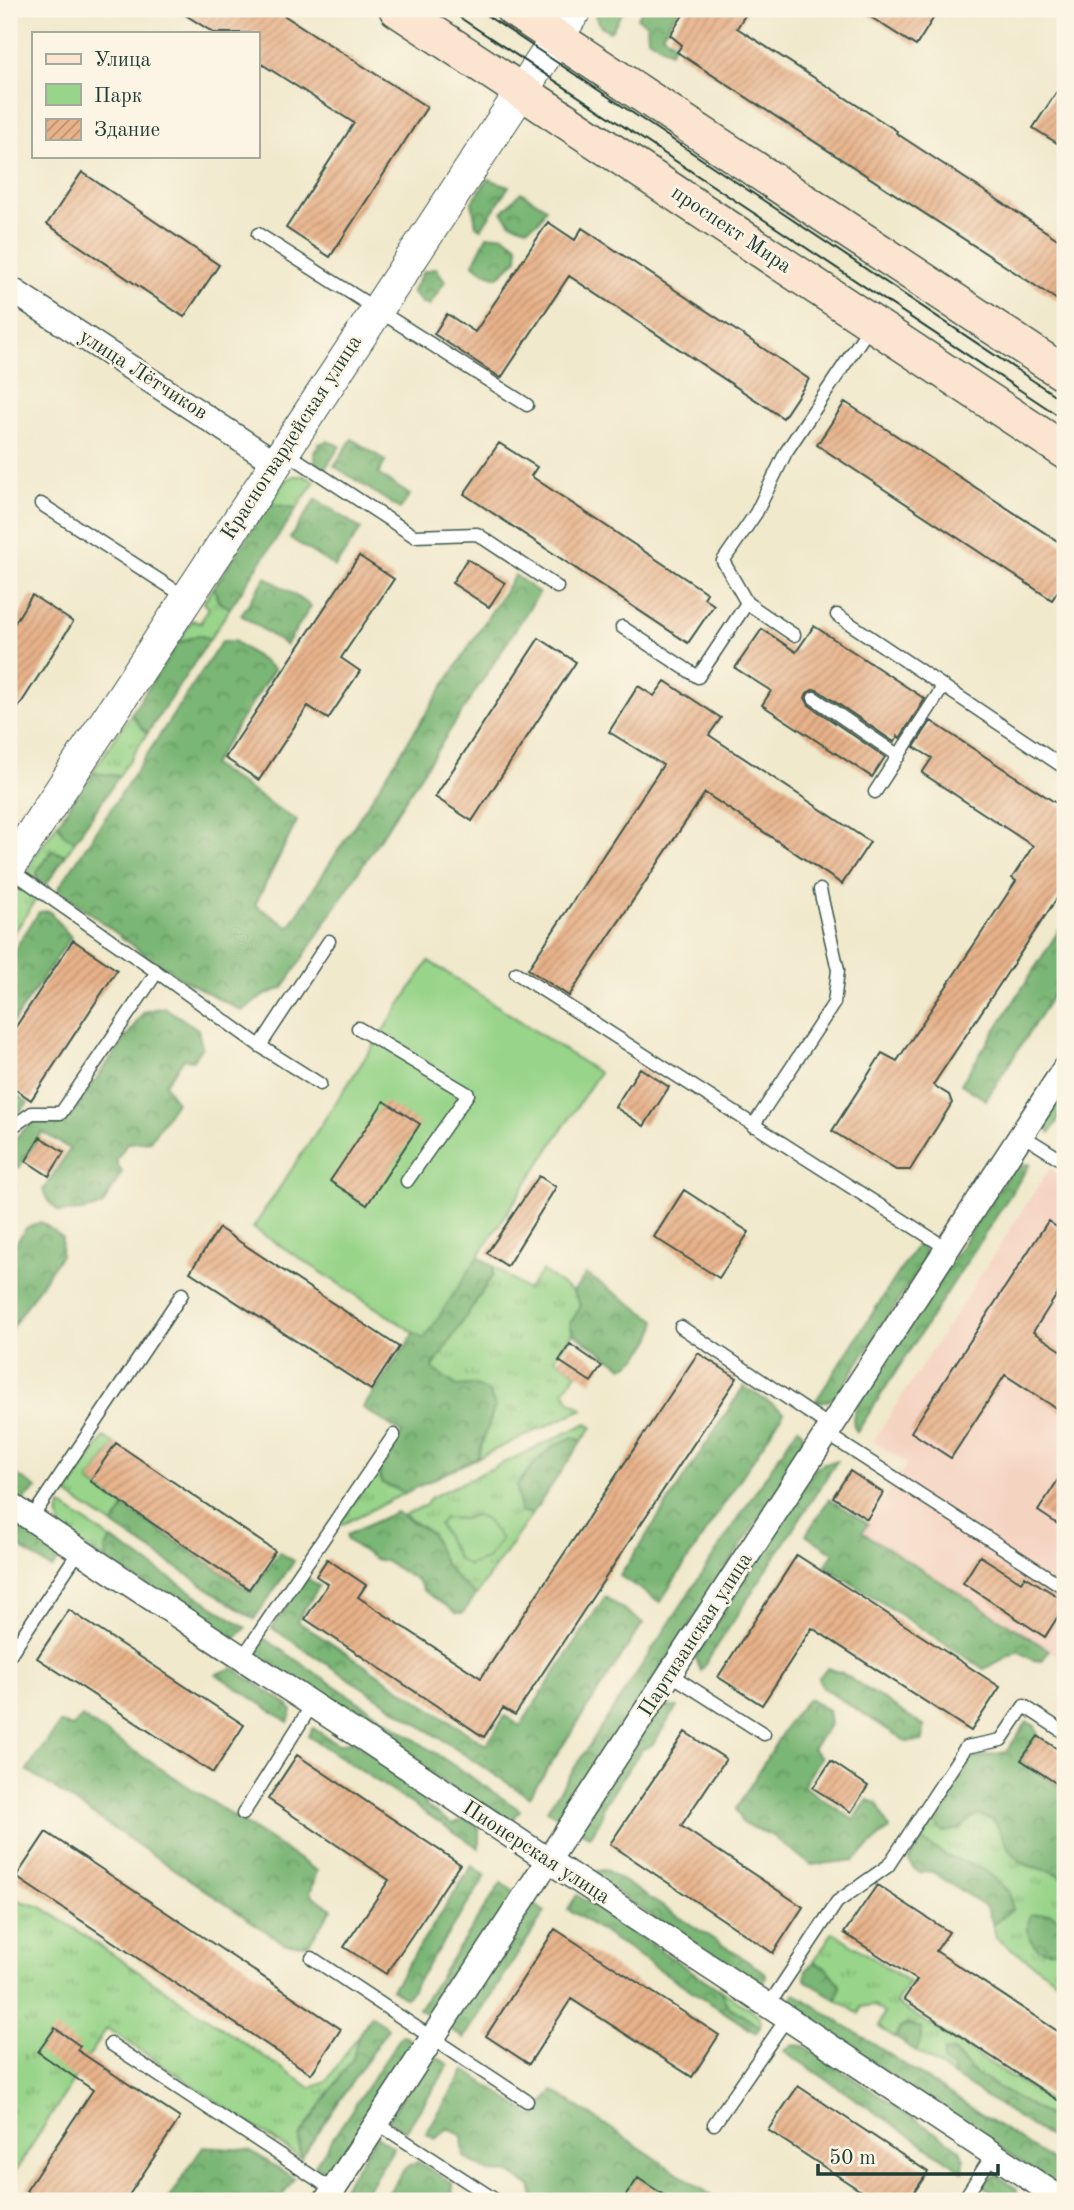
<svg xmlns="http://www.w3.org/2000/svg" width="1074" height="2210" font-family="'Old Standard TT',serif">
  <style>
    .built { fill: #f5d3c1 }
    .grass { fill: url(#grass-tufts); stroke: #5c885e; stroke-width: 2; fill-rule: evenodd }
    .forest { fill: url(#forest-crowns); stroke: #4c7a54; stroke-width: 2 }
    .park { fill: #98d489; stroke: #5c885e; stroke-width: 2 }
    .building { fill: url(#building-hatch) }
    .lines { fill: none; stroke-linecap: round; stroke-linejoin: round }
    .service-casing { stroke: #3e574b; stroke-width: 15 }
    .minor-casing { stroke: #3e574b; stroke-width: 27 }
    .tertiary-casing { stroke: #3e574b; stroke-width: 34 }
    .secondary-casing { stroke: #3e574b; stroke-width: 38 }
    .service { stroke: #fff; stroke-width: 12 }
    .minor { stroke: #fff; stroke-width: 24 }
    .tertiary { stroke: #fff; stroke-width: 32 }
    .secondary { stroke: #fce5d0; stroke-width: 35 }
    .tram { stroke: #1f3d34; stroke-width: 2 }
    .labels { text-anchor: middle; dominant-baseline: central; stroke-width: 5; stroke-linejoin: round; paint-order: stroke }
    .street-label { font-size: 21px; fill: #1f3d34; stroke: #fcf5e5 }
  </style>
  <defs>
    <pattern id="grass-tufts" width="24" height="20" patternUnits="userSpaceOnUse" patternTransform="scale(1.75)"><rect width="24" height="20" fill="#98d489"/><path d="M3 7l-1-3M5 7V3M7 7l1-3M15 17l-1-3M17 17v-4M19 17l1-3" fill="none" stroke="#7bad71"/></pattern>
    <pattern id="forest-crowns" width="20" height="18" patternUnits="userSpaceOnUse" patternTransform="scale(1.75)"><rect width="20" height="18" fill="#7ab675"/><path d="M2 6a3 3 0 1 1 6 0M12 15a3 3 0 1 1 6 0" fill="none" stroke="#639561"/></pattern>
    <pattern id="building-hatch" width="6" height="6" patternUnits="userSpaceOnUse" patternTransform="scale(1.75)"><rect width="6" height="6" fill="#e8b28a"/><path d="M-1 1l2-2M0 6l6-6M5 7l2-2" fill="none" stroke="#bb9272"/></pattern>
  </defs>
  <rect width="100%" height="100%" fill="#fcf5e5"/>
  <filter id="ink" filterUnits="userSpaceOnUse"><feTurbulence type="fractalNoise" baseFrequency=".0143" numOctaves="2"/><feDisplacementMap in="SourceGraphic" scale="14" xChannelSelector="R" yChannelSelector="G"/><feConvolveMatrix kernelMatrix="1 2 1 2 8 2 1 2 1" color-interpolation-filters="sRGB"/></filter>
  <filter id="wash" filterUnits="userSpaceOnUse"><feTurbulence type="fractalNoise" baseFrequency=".00686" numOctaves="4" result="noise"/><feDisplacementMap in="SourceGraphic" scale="28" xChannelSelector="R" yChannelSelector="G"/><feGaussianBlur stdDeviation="1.57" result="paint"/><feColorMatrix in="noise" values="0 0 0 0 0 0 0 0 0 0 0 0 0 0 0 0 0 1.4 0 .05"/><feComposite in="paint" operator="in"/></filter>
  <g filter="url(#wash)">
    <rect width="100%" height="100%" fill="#f0e9cc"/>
    <path class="built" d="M1050,1168L1065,1178V1660L862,1532L907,1464L873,1441Z"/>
    <path class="grass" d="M294,476H304L315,481L297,508L269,504L286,480Z
      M214,587L218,601L230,608L210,639L198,635L177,644L192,620L200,623L209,608L203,603Z
      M131,714L147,734L119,776L92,773Z
      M58,823L64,834L75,841L66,855L52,851L37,871V880L29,873L30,864Z
      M22,888L37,898L9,941V897L13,891Z
      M493,1266L527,1290L542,1271L573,1292L581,1306L570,1324L573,1333L555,1358L577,1373L564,1390L570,1401L583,1409L477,1458L495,1406L473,1385L457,1386L432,1369L493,1275Z
      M587,1423L592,1427L582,1441L573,1437L520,1511L532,1514L476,1595L453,1578L440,1556L432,1534L404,1515L426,1505L430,1498ZM474,1515L468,1565L444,1518L463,1519Z
      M104,1437L115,1444L89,1482L125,1507L113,1525L66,1494Z
      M377,1470L382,1483L405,1493L343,1524L339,1522Z
      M61,1505L111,1539L105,1550L107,1561C89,1549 48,1532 61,1505Z
      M977,1814L994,1819C1002,1833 1011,1859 1027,1865C1041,1870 1053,1869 1065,1879V1986L996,1938L993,1925L1012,1909L985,1870L947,1856L921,1840L933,1821L944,1832L959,1829Z
      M9,1898L42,1907L311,2088L326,2082L359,2034L354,2058L299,2137L301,2158L107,2028L9,2181Z
      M833,1932L909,1982L896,2003L1065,2111V2139L1061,2145L1056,2142L1062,2137L1064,2125L975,2074L953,2051L954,2076L916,2051L922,2039L900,2028L896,2038L879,2027L884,2013L873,2005L861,2007L859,2014L837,2000L840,1985L826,1968L813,1962Z
      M720,1990L757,2014L761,2021L760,2027L727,2005Z"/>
    <path class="forest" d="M600,9H625L610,32L600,25L595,16Z
      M643,9H679L662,34L675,43L670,52L648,38L647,24L637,18Z
      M488,179L509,186L481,229L476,225L472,202Z
      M521,192L546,208L539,221L527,228L511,223L502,212Z
      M503,235L518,246L517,259L498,277L484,272L473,264L487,236Z
      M436,268L445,281L429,306L422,303L412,292L423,272Z
      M352,439L386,461L378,474L410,495L400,509L334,466Z
      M327,441L340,446L325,469L316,464L314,453L319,444Z
      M316,499L361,529L335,567L290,538Z
      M269,504L297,508L230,608L218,601L214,587Z
      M515,575L539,593L283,988L263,996L242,1011L165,970L58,889L222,641H234L274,669L212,765L297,821L255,905L289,927Z
      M266,577L311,606L286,645L241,615Z
      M198,635L210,639L147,734L131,714L177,644Z
      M92,773L119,776L75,841L63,834L58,823Z
      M52,851L66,855L46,885L37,880V872Z
      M49,911L71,937L9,1028V958L39,912Z
      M1065,921V976L986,1100L961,1084Z
      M164,1007L198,1029L202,1047L193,1060L184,1059L165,1084L176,1102L150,1141L127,1143L116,1161L122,1172L102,1206L82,1211L59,1212L48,1201L43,1190L70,1149L42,1132L19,1168L9,1162L14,1139L36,1119H68L144,1012Z
      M1065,1084V1110L1050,1133C1037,1119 1057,1098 1065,1084Z
      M9,1090L28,1103L9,1122Z
      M1026,1164H1030L857,1432C850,1422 854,1413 859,1402L1007,1176L1017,1168Z
      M41,1222L62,1237L61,1255L9,1332V1254L26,1228Z
      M918,1243L925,1251L921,1266L838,1394L828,1401L815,1402Z
      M466,1248L493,1266V1275L432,1368L457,1386L473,1385L489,1392L495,1406L477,1458L405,1493L382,1483L377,1470L402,1433L363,1408L407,1344Z
      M586,1274L656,1320C657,1336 638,1362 623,1367L573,1333L570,1324L581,1306L573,1292Z
      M744,1386L784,1412L660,1602L620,1576Z
      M798,1427L805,1437V1447L563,1820L547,1810Z
      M573,1437L582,1441L532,1514L520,1511L517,1486C532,1464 547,1447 573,1437Z
      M837,1461L701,1671L695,1657L816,1468L824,1463Z
      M9,1470L37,1488L21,1502L9,1497Z
      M829,1499L868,1524L862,1532L1049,1650L1042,1661L1033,1660L1018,1651L984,1669L825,1566L834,1553L806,1535Z
      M125,1507L251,1592L279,1552L294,1561L254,1619L113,1525Z
      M396,1512L432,1534C443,1565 450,1575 476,1595L463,1613H457L423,1590L419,1582L385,1561L375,1559L347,1540V1535Z
      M9,1519L54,1548L57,1562L52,1569L9,1540Z
      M111,1539L246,1628L234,1639L107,1561L105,1550Z
      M305,1577L319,1586L297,1621L486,1745L505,1716L520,1726L605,1597L643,1623L529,1797L272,1628Z
      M265,1639L520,1810L508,1827L258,1655L259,1647Z
      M233,1668L288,1705L292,1711L288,1722L216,1674Z
      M828,1668L842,1673L924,1726L923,1741L907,1742L823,1688L818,1678Z
      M808,1699L828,1710L830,1724L812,1749L821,1757L803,1786L854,1820L867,1800L877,1803L889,1829L854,1860L811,1865L773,1836L742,1823L736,1809L790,1720Z
      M663,1707H677L653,1744L641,1750L603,1807L602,1817L590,1837L578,1829L658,1710Z
      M82,1717L317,1871L310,1894L332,1909L308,1945L285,1944L27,1770L60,1723L72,1727Z
      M1027,1722L1035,1726L1038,1736L1021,1760L1065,1790V1879C1053,1869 1041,1870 1027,1865C1011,1859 1002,1833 993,1819L977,1814L959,1829L943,1832L933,1821L970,1758L1006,1752Z
      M313,1728L338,1744L353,1741L426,1790V1806L453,1824L465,1818L479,1828V1848L308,1736Z
      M921,1840L947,1856L985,1870L1009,1892L1012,1909L993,1925L987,1908L931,1871L921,1873L913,1868L909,1860Z
      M472,1866L486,1876L406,1998L392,1989Z
      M606,1870L766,1973V1979L761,1984H752L591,1875L597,1871Z
      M501,1883L516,1893L434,2018L419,2009Z
      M577,1895L720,1990L727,2005L760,2027L756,2033L568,1909Z
      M531,1902L545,1912L464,2038L449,2028Z
      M1050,1913L1065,1923V1946C1052,1956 1032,1951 1028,1933C1027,1928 1029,1921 1030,1915Z
      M813,1962L826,1968L840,1986L837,2000L805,1980L806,1970Z
      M795,1993L1065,2169V2191L790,2009L788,2002Z
      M371,2016L388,2028L301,2158L299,2137L353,2058L359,2034Z
      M908,2024L922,2029V2039L916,2051L896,2038L900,2028Z
      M402,2035L417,2044L331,2176L315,2165Z
      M792,2045L804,2046L960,2149L964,2159L963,2171L784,2051Z
      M944,2051H953L975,2074L1064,2125L1062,2138L1056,2142L954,2076L953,2068L943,2062Z
      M431,2053L449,2065L406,2131L388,2120Z
      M465,2070L534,2117L553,2090L720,2201H535L531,2187L510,2173L489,2172L464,2157L462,2136L448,2128L435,2139L426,2133Z
      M377,2136L394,2148L360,2201H334Z
      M203,2147L249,2150L294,2178L279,2201H167Z
      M418,2162L452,2183L453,2201H383L405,2168Z
      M997,2175L1017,2189L1016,2198L1006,2201L983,2186L987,2179Z"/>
    <path class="park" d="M429,961L599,1073L424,1339L253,1228Z
      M474,1515L486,1520L501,1539L487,1559L468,1565L458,1559L439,1524L444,1518L463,1519Z"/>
    <g id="blocks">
      <path class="building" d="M176,9H274L427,107L330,257L286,228L354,123L257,61V33H214Z
        M687,9H749L737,28L897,131L896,133L1065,244V305L677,52L682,45L670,35Z
        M858,9H939L916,46Z
        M1065,79V148L1033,128Z
        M82,172L219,265L184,317L47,224Z
        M548,222L575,240L582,228L809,379L783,418L569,276L501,378L434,334L447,314L475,332Z
        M845,402L1065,546V580L1052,600L817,445Z
        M499,443L537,467L531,476L707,593L704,598L714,605L688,643L464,494Z
        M359,556L394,579L341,658L360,671L328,719L308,706L259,780L225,758Z
        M467,559L505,583L489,607L452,583Z
        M32,595L73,622L9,722V632Z
        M814,626L925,699L900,738L898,736L894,742L819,691L814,689L807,693L805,698L809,705L885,757L872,777L762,705L771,691L735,668L762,629L796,652Z
        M539,638L576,662L472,821L435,797Z
        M665,681L721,718L709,735L870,842L842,884L705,793L569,996L528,969L663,765L609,732L638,686L654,696Z
        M931,721L1065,809V886L933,1085L949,1095L952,1103L910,1170H896L832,1131L882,1053L897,1061L1016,881L1012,878L1033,846L922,773L932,758L914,747Z
        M73,940L117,970L31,1100L9,1085V1037Z
        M640,1068L669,1087L644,1126L615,1107Z
        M384,1101L420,1124L367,1205L330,1181Z
        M40,1137L64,1152L49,1176L26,1161Z
        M539,1176L556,1187L507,1266L487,1253Z
        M684,1190L749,1232L719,1278L654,1237Z
        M1048,1221L1065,1233V1282L1033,1332L1065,1353V1414L1005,1375L951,1458L911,1432Z
        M219,1228L399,1347L371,1390L190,1272Z
        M570,1344L602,1366L591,1382L559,1361Z
        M698,1353L737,1378L515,1715L503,1708L484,1737L305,1619L328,1584L316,1576L327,1559L366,1585L358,1597L481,1678Z
        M116,1443L275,1551L249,1589L90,1481Z
        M1065,1469V1529L1038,1511Z
        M850,1471L883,1493L867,1519L833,1497Z
        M797,1555L1000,1687L971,1731L812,1628L762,1705L718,1677Z
        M980,1556L1021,1582L1025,1576L1065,1601V1605L1045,1637L963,1583Z
        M69,1610L244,1725L213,1773L37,1658Z
        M685,1732L726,1759L681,1826L803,1907L773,1953L610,1844Z
        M1038,1736L1065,1754V1789L1021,1760Z
        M297,1755L460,1864L386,1974L344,1947L389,1880L268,1799Z
        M831,1761L868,1786L851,1812L813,1788Z
        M46,1832L341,2029L311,2074L16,1877Z
        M877,1885L949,1932L936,1951L1065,2036V2105L904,1999L917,1980L844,1933Z
        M555,1929L719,2035L692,2077L571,1999L529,2064L486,2036Z
        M55,2028L80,2046L77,2050L180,2118L125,2201H41L26,2191L93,2090L38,2052Z
        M798,2086L928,2172L908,2201H876L768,2130Z
        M638,2178L673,2201H622Z"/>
    </g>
  </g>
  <g filter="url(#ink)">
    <use href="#blocks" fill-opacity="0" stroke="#3e574b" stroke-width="2"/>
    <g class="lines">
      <defs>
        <path id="service" d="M258,234L527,405
          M284,451L414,536L477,534L557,587
          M41,504L187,598
          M747,603L794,635
          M837,615L1065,768
          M622,627L698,677L747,603L723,561L756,513L786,452L871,325
          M814,698L899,756
          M875,792L943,687
          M9,869L157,972
          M516,973L948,1249
          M358,1028L468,1094L407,1181
          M260,1046L329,941
          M753,1126L834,1003L838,970L820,890
          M9,1129L32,1113H61L157,972L260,1046L320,1084
          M1022,1135L1065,1162
          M681,1327L831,1427
          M827,1434L1065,1588
          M31,1519L182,1294
          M9,1656L79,1551
          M242,1658L394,1435
          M670,1674L764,1734
          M243,1814L312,1705
          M312,1958L527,2101
          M768,2006L837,1902L888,1866L966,1747L1001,1740L1024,1706L1065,1733
          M111,2044L333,2190
          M377,2123L497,2201
          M714,2124L787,2018
          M963,2201L993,2154"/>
        <path id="minor" d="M9,288L276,463
          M9,1504L1064,2201
          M326,2201L1065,1068"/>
        <path id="tertiary" d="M9,868L576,9"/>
        <path id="secondary" d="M397,9L1065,451
          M513,9L1065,374"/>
      </defs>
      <use href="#service" class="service-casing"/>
      <use href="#minor" class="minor-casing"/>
      <use href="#tertiary" class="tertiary-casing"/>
      <use href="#secondary" class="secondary-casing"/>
      <use href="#service" class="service"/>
      <use href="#minor" class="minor"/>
      <use href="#tertiary" class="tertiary"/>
      <use href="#secondary" class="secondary"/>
      <path class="tram" d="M447,9L1065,420
        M477,9L1065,402"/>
    </g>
  </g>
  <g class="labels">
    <g class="street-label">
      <text transform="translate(731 230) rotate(34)">проспект Мира</text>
      <text transform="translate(143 375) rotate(33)">улица Лётчиков</text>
      <text transform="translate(292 438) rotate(-57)">Красногвардейская улица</text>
      <text transform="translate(696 1635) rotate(-57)">Партизанская улица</text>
      <text transform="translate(536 1853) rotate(33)">Пионерская улица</text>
    </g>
  </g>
  <rect width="1074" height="2210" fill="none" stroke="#fcf5e5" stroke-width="35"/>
  <rect x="32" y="32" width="228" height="126" fill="#fcf5e5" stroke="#a4ab9e" stroke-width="2"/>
  <rect x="46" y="54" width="35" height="10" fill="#fce5d0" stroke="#a4ab9e" stroke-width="2"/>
  <text x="94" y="66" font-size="21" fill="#1f3d34">Улица</text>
  <rect x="46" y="84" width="35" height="21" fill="#98d489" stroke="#a4ab9e" stroke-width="2"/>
  <text x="94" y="102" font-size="21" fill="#1f3d34">Парк</text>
  <rect x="46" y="119" width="35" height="21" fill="url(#building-hatch)" stroke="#a4ab9e" stroke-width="2"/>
  <text x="94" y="136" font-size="21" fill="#1f3d34">Здание</text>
  <path d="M818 2164v10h180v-10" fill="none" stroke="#1f3d34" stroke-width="3.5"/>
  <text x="829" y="2164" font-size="21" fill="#1f3d34" stroke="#fcf5e5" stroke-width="5" paint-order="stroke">50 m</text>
</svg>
